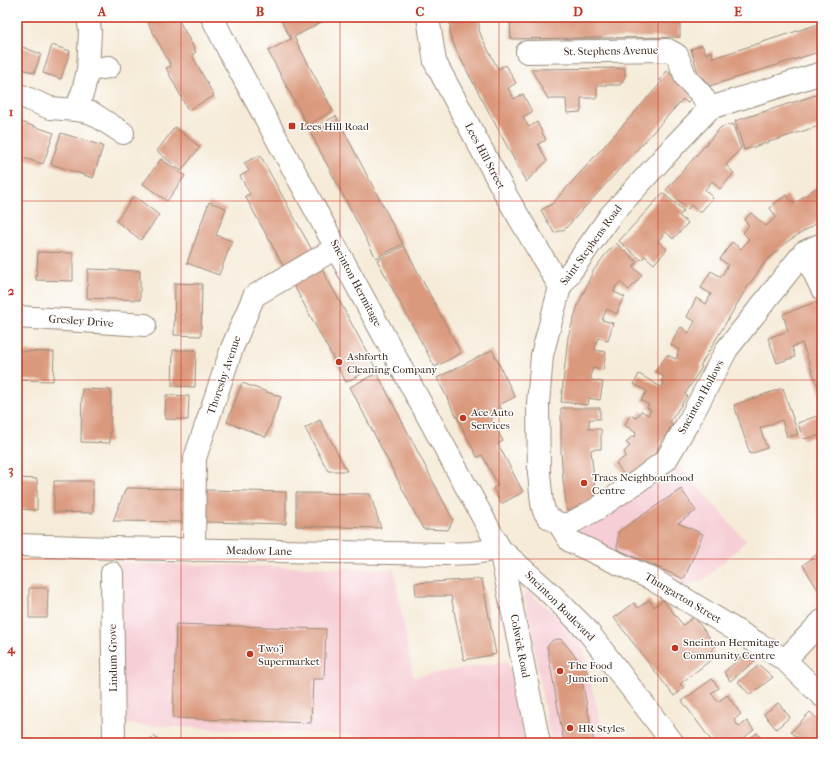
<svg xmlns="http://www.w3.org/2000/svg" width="839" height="760" font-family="'IM FELL French Canon',serif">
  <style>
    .built { fill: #f6cfd6 }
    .building { fill: #da997d }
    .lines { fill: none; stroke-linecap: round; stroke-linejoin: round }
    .minor-casing { stroke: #988a7b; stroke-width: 24 }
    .minor { stroke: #fff; stroke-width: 22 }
    .grid { fill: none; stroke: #c8321e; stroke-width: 1; stroke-opacity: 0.55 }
    .poi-dot { fill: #c8321e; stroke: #fff; stroke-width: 1.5 }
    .labels { text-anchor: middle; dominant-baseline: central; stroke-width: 3; stroke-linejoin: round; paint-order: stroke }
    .street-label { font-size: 11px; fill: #3b2a1e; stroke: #fff }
    .poi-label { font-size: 11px; fill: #3b2a1e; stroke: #fff; text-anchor: start }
    .neatline { fill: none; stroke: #c8321e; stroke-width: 1.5 }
    .grid-label { font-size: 13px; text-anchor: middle; font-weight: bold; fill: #c8321e }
  </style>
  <rect width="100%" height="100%" fill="#fff"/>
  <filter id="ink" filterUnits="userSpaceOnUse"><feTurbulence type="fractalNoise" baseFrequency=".025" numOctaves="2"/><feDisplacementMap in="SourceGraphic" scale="8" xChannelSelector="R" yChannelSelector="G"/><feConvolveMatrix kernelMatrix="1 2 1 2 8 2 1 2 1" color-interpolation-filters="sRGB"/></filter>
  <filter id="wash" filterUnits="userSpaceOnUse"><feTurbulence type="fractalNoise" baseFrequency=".012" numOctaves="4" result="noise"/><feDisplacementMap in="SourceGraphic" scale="16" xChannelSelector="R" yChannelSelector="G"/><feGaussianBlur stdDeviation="0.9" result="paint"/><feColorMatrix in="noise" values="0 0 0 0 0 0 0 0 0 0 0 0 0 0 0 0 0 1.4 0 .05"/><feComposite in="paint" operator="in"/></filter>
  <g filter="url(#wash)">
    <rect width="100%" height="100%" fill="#f5ebd8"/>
    <path class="built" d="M677,464L746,541L705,579L680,588L575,532Z
      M121,563L394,569L413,677L508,661L525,743H379L378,736L254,731L120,724Z
      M528,592L530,593L581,636L588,672L606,743H551L524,595L525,593Z"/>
    <g id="blocks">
      <path class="building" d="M159,17H177L196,52L192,55L214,96L188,110L166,68L171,66L148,23Z
        M279,17H321L323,21L294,37L333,111L307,125L268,51L291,39Z
        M450,17H479V30L482,38L498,69L506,65L516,83L508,88L514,99L523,94L532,112L523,117L529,127L537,122L546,140L538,144L547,161L526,182L457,52L450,35Z
        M510,17H680V37L511,39Z
        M822,23V51L710,86L698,73L691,49L702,45L706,54L712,51L713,58Z
        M17,45L41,54L34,73L17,67Z
        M52,45L70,51L61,79L43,73Z
        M625,68V77L620,85H597V98H581V112L567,113L566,99H548L531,69Z
        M667,71L695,95L687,103L683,99L565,229L554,233L541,210L552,204L662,82L660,80Z
        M822,93V125L744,150L735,121Z
        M336,116L403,244L376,258L309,130Z
        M21,122L54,133L43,164L17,156V134Z
        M733,124L741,148L726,165L734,173L720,189L712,181L705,190L713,198L700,213L691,205L688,209L666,190L721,127Z
        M175,127L200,147L181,171L157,151Z
        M61,133L103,146L93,178L51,164Z
        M260,155L313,252L284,267L245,196L250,194L240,176L249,171L244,163Z
        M161,159L185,176L167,201L143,184Z
        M822,177V219L814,225L788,241L766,261L748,286L700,366L702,367L685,394L687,396L670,422L673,424L657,449L662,452L628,481L616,463L626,456L624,452L630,446L626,443L632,436L635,437L636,433L625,425L630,415L636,418L641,411L648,415L651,410L647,408L649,405L641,400L647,391L634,384L639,374L661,387L664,383L661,381L664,377L655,371L667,355L676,359L678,355L677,354L679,350L671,345L676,334L681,327L689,333L695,321L687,317L696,298L706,304L711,294L701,288L706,279L711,271L721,277L728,265L720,259L732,242L741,249L749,239L743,233L749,225L744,220L751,213L766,226L776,217L770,208L778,201L787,195L794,204L821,184L819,178Z
        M663,193L684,211L679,216L688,223L673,239L666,232L658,241L667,249L654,264L645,256L641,260L619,241Z
        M134,196L159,215L141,240L116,221Z
        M209,202L226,208L216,235L232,241L219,275L187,263Z
        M616,243L637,262L633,267L642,275L629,290L620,282L616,286L614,292L625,297L620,304L617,314L607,309L604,315L602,320L613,323L608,341L598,338L596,344L595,350L606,352L603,370L593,368L591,374V380L603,382L600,400L589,398L588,405L561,402L568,337L578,305L593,271L605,255Z
        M404,246L461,353L435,367L377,260Z
        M17,247H20L19,275H17Z
        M38,252L73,253V281L36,280Z
        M321,267L375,367L346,382L292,282Z
        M88,269L140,271V300L87,298Z
        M175,283L202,284L201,336L174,335Z
        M816,302L822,319V398L802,343L792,347L795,357L777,363L768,338L788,331L783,314Z
        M173,350H196L195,387L172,386Z
        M492,350L515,397L499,405L503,412L491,418L503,441L498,444L523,492L501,504L493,488L498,485L482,455L477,457L437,378Z
        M17,351L54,352L53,381L17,380Z
        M377,373L453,520L448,530L423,529L350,387Z
        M242,383L281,397L266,437L227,422Z
        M783,388L798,434L787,437L782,420L760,428L767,448L750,454L734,405Z
        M82,389L111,390L110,443L81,442Z
        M166,395L189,396L188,420L165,419Z
        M561,408H600V419H590L589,423V429H601V449H592L591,451L594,478L595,498L573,513L567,510L563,480L561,451Z
        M822,414V435L803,439L798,423Z
        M320,420L347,471H328L305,428Z
        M18,478L37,479V510L18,509V502H17V481H19Z
        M54,481H93V513L54,512Z
        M126,488L190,489L189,522L113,521Z
        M681,489L696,511L678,523L703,534L684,579L617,549L618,532Z
        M206,490L286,492V524L205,522Z
        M296,493L370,494L381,528L296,526Z
        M821,551L822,595H821L803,565Z
        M482,579L496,654L464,660L451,596H416L415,583Z
        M29,588H48L47,618H29Z
        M649,600L654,607L663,600L683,625L694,617L716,646L711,650L716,656L680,684L684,688L674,696L614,618L634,603L638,608Z
        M176,624L326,629L324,679H313L311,723L173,718Z
        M559,639L562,640L588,672L582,680L594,743H564L547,646L553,640Z
        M745,654L755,661L730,681L724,672Z
        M17,664H22L21,708H17Z
        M759,665L773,677L750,695L738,682Z
        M712,679L719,688L711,693L718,702L727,695L741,714L734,720L739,727L747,721L754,730L737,743H713L682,701Z
        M778,703L790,717L776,729L764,714Z
        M810,712L822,723V743H804L791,732Z
        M757,733L761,739L756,743H743Z
        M154,736L161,743H148Z"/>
    </g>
  </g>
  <g filter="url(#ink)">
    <use href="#blocks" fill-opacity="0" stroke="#988a7b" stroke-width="1"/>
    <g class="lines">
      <defs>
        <path id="minor" d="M212,17L229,51L500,549L539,743
          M428,17L435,62L507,197L560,287
          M527,52L668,50L677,55L686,78L701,94L710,108
          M88,70L109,67
          M822,73L710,108L674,146L610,216L560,287L542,355L538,404L539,474L542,503L544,511L548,517L559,524H566L571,523L595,510L637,482L666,460L690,419L727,349L804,252L822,244
          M17,94L50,108L76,110L83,91L88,70L90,31L88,17
          M76,110L92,113L123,133
          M804,252L822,289
          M17,317L145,325
          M559,524L570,541L652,579L785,660L822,696
          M17,545L111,548L446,554L472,553L500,549
          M500,549L553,596L586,629L673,743
          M194,550L195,458L232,348L254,296L336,248
          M112,573L114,743
          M785,660L822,621"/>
      </defs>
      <use href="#minor" class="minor-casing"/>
      <use href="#minor" class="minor"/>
    </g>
  </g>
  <path class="grid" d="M181,17V743M340,17V743M499,17V743M658,17V743M17,201H822M17,380H822M17,559H822"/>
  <g class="poi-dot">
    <rect x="288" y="122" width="8" height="8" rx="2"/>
    <circle cx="339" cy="362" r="4"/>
    <circle cx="463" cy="418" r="4"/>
    <circle cx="584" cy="483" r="4"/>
    <circle cx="675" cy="648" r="4"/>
    <circle cx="250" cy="654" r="4"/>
    <circle cx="560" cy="671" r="4"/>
    <circle cx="570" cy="728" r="4"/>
  </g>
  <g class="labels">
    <g class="street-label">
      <text transform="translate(611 51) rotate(-1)">St. Stephens Avenue</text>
      <text transform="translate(485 156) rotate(62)">Lees Hill Street</text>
      <text transform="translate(591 245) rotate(-54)">Saint Stephens Road</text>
      <text transform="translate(356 283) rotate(62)">Sneinton Hermitage</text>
      <text transform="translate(81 321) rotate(4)">Gresley Drive</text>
      <text transform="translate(224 375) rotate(-71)">Thoresby Avenue</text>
      <text transform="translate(701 397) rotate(-61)">Sneinton Hollows</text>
      <text transform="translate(259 551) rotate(1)">Meadow Lane</text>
      <text transform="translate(683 598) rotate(31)">Thurgarton Street</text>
      <text transform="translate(560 606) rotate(45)">Sneinton Boulevard</text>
      <text transform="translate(520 646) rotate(79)">Colwick Road</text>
      <text transform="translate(113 658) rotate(-91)">Lindum Grove</text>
    </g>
    <g class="poi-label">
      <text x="300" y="126">Lees Hill Road</text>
      <text x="347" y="356">Ashforth<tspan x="347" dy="13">Cleaning Company</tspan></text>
      <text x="471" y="412">Ace Auto<tspan x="471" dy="13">Services</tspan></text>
      <text x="592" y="477">Tracs Neighbourhood<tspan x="592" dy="13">Centre</tspan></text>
      <text x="683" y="642">Sneinton Hermitage<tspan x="683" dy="13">Community Centre</tspan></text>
      <text x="258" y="648">Two'j<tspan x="258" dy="13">Supermarket</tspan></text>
      <text x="568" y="665">The Food<tspan x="568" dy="13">Junction</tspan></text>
      <text x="578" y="728">HR Styles</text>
    </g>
  </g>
  <rect width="839" height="760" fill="none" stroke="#fff" stroke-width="44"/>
  <rect x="22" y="22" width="795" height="716" class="neatline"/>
  <g class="grid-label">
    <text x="102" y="16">A</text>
    <text x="260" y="16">B</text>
    <text x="420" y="16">C</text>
    <text x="578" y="16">D</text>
    <text x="738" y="16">E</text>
    <text x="11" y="116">1</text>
    <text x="11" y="295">2</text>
    <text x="11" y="474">3</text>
    <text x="11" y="653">4</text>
  </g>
</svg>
